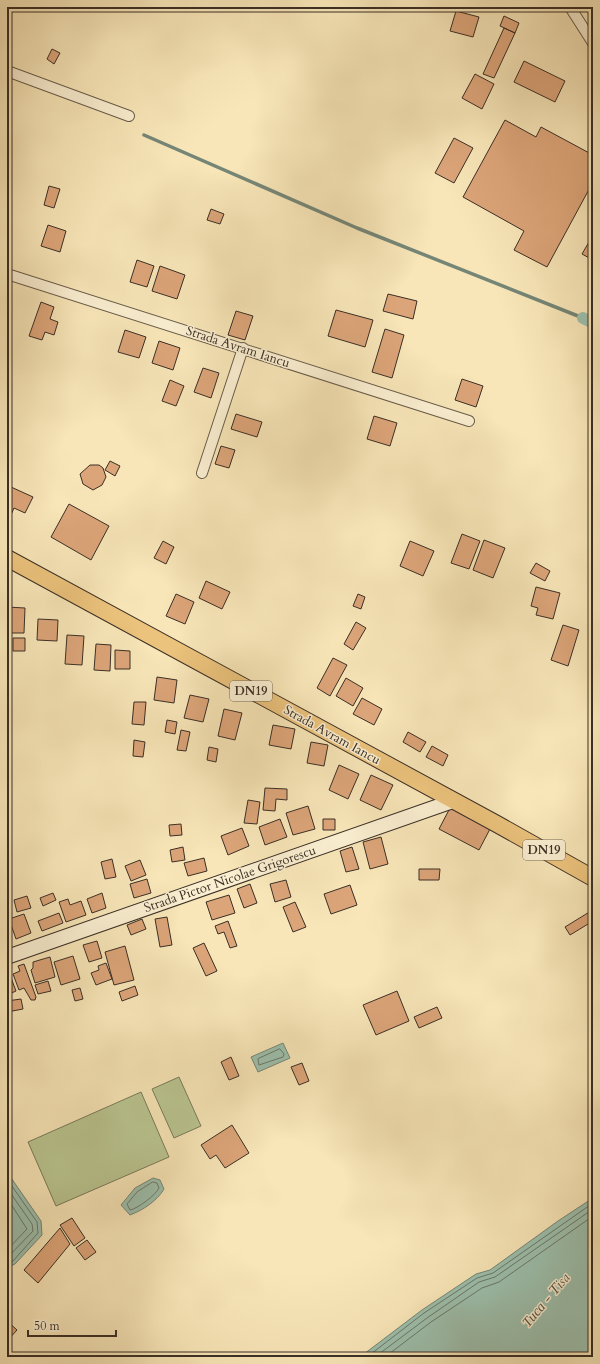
<svg xmlns="http://www.w3.org/2000/svg" width="600" height="1364" font-family="Cardo,serif">
  <style>
    .green { fill: #bac691; stroke: #7a7a5c }
    .water { fill: #9dc0ad; stroke: #758677 }
    .lines { fill: none; stroke-linecap: round; stroke-linejoin: round }
    .shore { stroke: #6c786a; stroke-width: 1 }
    .stream { stroke: #758677; stroke-width: 3.5 }
    .canal { stroke: #9dc0ad; stroke-width: 12 }
    .building { fill: #dca579; stroke: #3a2f26 }
    .minor-casing { stroke: #6a5d4a; stroke-width: 12 }
    .secondary-casing { stroke: #3a2f26; stroke-width: 16 }
    .primary-casing { stroke: #3a2f26; stroke-width: 18 }
    .minor { stroke: #faefd1; stroke-width: 10 }
    .secondary { stroke: #faefd1; stroke-width: 14 }
    .primary { stroke: #ecc37c; stroke-width: 16 }
    .labels { text-anchor: middle; dominant-baseline: central; stroke-width: 3; stroke-linejoin: round; paint-order: stroke }
    .shield { fill: #faefd1; stroke: #746959; stroke-width: 1 }
    .shield-label { font-size: 12px; font-weight: bold; fill: #3a2f26 }
    .street-label { font-size: 13px; fill: #3a2f26; stroke: #faefd1 }
    .water-label { font-size: 14px; font-style: italic; fill: #535348; stroke: #faefd1 }
  </style>
  <rect width="100%" height="100%" fill="#f8e6b8"/>
  <filter id="stains"><feTurbulence type="fractalNoise" baseFrequency=".005" numOctaves="4"/><feColorMatrix values="0 0 0 0 .2 0 0 0 0 .09 0 0 0 0 .02 0 0 0 .5 -.17"/></filter>
  <radialGradient id="worn" r=".72"><stop offset=".6" stop-color="#630" stop-opacity="0"/><stop offset="1" stop-color="#630" stop-opacity=".3"/></radialGradient>
  <path class="green" d="M179,1077L201,1126L174,1138L152,1089Z
    M141,1092L169,1157L56,1206L28,1142Z"/>
  <path class="water" d="M283,1043L290,1058L258,1072L251,1057Z
    M7,1172L41,1221L42,1235L15,1264L7,1268Z
    M153,1178L160,1180L164,1189C157,1201 143,1210 130,1215L121,1205L135,1188Z
    M593,1198V1357H360L422,1310L476,1274L490,1270L558,1221Z"/>
  <g class="lines">
    <path class="shore" d="M280,1049L284,1054L283,1057L259,1065L258,1059Z
      M7,1179L37,1222L38,1233L13,1261L7,1264
      M153,1182L157,1183L159,1188C156,1195 137,1209 130,1210L127,1204L137,1192Z
      M7,1188L32,1224L33,1231L7,1258
      M7,1198L27,1229L7,1250
      M367,1357L424,1313L477,1278L493,1273L593,1203
      M375,1357L427,1318L479,1282L495,1277L593,1209
      M385,1357L431,1322L482,1288L499,1282L593,1216"/>
    <path class="stream" d="M144,135L357,228L583,318"/>
    <path class="canal" d="M583,318L593,323"/>
  </g>
  <path class="building" d="M456,11L479,17L473,37L450,31Z
    M504,16L519,23L515,33L500,26Z
    M504,28L515,33L494,78L483,74Z
    M52,49L60,53L54,64L47,59Z
    M524,61L565,81L555,102L514,82Z
    M475,74L494,84L482,109L462,98Z
    M505,120L536,137L541,127L593,155V182L547,267L514,250L524,231L463,197Z
    M454,138L473,148L454,183L435,173Z
    M49,186L60,189L54,208L44,205Z
    M211,209L224,214L220,224L207,220Z
    M48,225L66,231L60,252L41,246Z
    M593,235V260L582,254Z
    M137,260L154,266L147,287L130,282Z
    M160,266L185,275L177,299L152,291Z
    M388,294L417,301L413,319L383,311Z
    M41,302L54,307L50,319L58,322L54,335L45,332L42,340L29,336Z
    M336,310L373,320L365,347L328,336Z
    M236,311L253,316L245,340L228,335Z
    M385,329L404,335L392,378L372,372Z
    M125,330L146,337L139,358L118,352Z
    M159,341L180,348L173,370L152,363Z
    M203,368L219,373L211,398L194,392Z
    M462,379L483,386L476,407L455,400Z
    M170,380L184,386L176,406L162,401Z
    M236,414L262,422L257,437L231,429Z
    M374,416L397,423L390,446L367,439Z
    M221,446L235,450L229,468L215,464Z
    M110,461L120,466L115,476L105,470Z
    M90,465H99L103,468L106,477L102,485L93,490L83,484L80,474Z
    M11,487L33,497L25,513L14,508L7,524V495Z
    M69,504L109,526L91,560L51,537Z
    M462,534L480,541L469,569L451,563Z
    M484,540L505,548L493,578L473,570Z
    M163,541L174,547L166,564L154,558Z
    M410,541L434,551L423,576L400,566Z
    M536,563L550,571L545,581L530,573Z
    M206,581L230,592L222,609L199,598Z
    M536,587L560,593L553,619L536,615L538,608L531,606Z
    M176,594L194,602L185,624L166,616Z
    M358,594L365,597L361,609L353,606Z
    M7,607L25,608L24,633H7Z
    M38,619L58,620L57,641L37,640Z
    M356,622L366,628L353,650L344,644Z
    M563,625L579,630L568,666L551,660Z
    M67,635L84,636L82,665L65,664Z
    M13,638H25V651H13Z
    M96,644L111,645L110,671L94,670Z
    M115,650L130,651V669H115Z
    M333,658L347,665L330,696L317,688Z
    M157,677L177,680L174,703L154,700Z
    M346,678L363,688L353,706L336,696Z
    M190,695L209,699L203,722L184,718Z
    M362,698L382,709L374,725L353,714Z
    M134,702H146L144,725L132,724Z
    M224,709L242,713L235,740L218,736Z
    M167,720L177,722L175,734L165,732Z
    M273,725L295,729L291,749L269,745Z
    M181,730L190,732L186,751L177,750Z
    M408,732L426,742L420,752L403,742Z
    M134,740L145,742L143,757L133,756Z
    M311,742L328,745L324,766L307,763Z
    M432,746L448,755L443,766L426,757Z
    M209,747L218,749L216,762L207,760Z
    M339,765L359,774L348,799L329,790Z
    M371,775L393,785L381,810L360,800Z
    M265,788L287,789V800L276,799L275,811L263,810Z
    M248,800L260,802L257,824L244,823Z
    M308,806L315,829L293,835L286,813Z
    M450,808L490,829L479,850L439,829Z
    M280,819L287,837L265,845L259,827Z
    M323,819H335V830H323Z
    M181,824L182,835L170,836L169,825Z
    M242,828L249,846L228,855L221,836Z
    M381,837L388,864L370,869L363,842Z
    M183,847L185,860L172,862L170,850Z
    M352,847L359,869L346,872L340,851Z
    M204,858L207,871L188,876L184,863Z
    M112,859L116,877L105,879L101,862Z
    M140,860L146,875L131,881L125,866Z
    M419,869H440L439,880H419Z
    M147,879L151,893L134,898L130,884Z
    M286,880L291,897L275,902L270,884Z
    M250,884L257,903L244,908L237,889Z
    M350,885L357,905L331,914L324,894Z
    M53,893L56,900L43,906L40,898Z
    M102,893L106,908L92,913L87,899Z
    M229,895L235,913L212,920L206,902Z
    M27,896L31,908L17,912L14,900Z
    M68,899L70,905L81,901L86,915L66,922L59,902Z
    M295,902L306,927L293,932L283,907Z
    M591,911L593,914V921L570,935L565,927Z
    M59,913L63,923L42,931L38,921Z
    M24,914L31,933L16,939L9,919Z
    M167,917L172,945L160,947L155,919Z
    M142,919L146,929L131,935L127,925Z
    M228,921L237,946L230,948L224,932L218,934L215,926Z
    M97,941L102,958L89,962L83,945Z
    M204,943L217,971L206,976L193,948Z
    M125,946L134,980L114,985L105,952Z
    M73,956L80,979L61,985L54,962Z
    M50,957L55,977L35,983L31,970L33,968V962Z
    M106,963L112,979L96,985L91,973L99,970L98,966Z
    M24,964L36,997L35,1000H31L24,988L19,990L13,974L20,971L18,966Z
    M7,975H10L16,991L7,995Z
    M48,981L51,991L38,994L35,985Z
    M135,986L138,995L122,1001L119,992Z
    M80,988L83,999L75,1001L72,990Z
    M397,991L409,1021L376,1035L363,1005Z
    M21,999L23,1009L7,1012V1001Z
    M437,1007L442,1018L419,1028L414,1017Z
    M231,1057L239,1076L229,1080L221,1062Z
    M302,1063L309,1081L299,1085L291,1067Z
    M232,1125L249,1153L225,1168L216,1155L210,1159L201,1145Z
    M72,1218L85,1238L74,1246L60,1225Z
    M60,1228L70,1244L38,1283L24,1270Z
    M87,1240L96,1252L85,1260L76,1248Z
    M7,1321L17,1330L7,1341Z"/>
  <g class="lines">
    <defs>
      <path id="minor" d="M570,7L593,43
        M7,71L129,116
        M7,274L469,421
        M202,473L243,348"/>
      <path id="secondary" d="M7,957L453,801"/>
      <path id="primary" d="M7,558L495,823L593,878"/>
    </defs>
    <use href="#minor" class="minor-casing"/>
    <use href="#secondary" class="secondary-casing"/>
    <use href="#primary" class="primary-casing"/>
    <use href="#minor" class="minor"/>
    <use href="#secondary" class="secondary"/>
    <use href="#primary" class="primary"/>
  </g>
  <g class="labels">
    <g class="shield">
      <rect x="230" y="681" width="42" height="20" rx="3"/>
      <rect x="523" y="840" width="42" height="20" rx="3"/>
    </g>
    <g class="shield-label">
      <text x="251" y="691">DN19</text>
      <text x="544" y="850">DN19</text>
    </g>
    <g class="street-label">
      <text transform="translate(238 347) rotate(18)">Strada Avram Iancu</text>
      <text transform="translate(332 735) rotate(29)">Strada Avram Iancu</text>
      <text transform="translate(230 879) rotate(-19)">Strada Pictor Nicolae Grigorescu</text>
    </g>
    <g class="water-label">
      <text transform="translate(546 1300) rotate(-50)">Тиса - Tisa</text>
    </g>
  </g>
  <rect width="600" height="1364" fill="none" stroke="#f8e6b8" stroke-width="24"/>
  <rect x="8" y="8" width="584" height="1348" fill="none" stroke="#3a2f26" stroke-width="2"/>
  <rect x="12" y="12" width="576" height="1340" fill="none" stroke="#3a2f26"/>
  <path d="M28 1330v6h88v-6" fill="none" stroke="#3a2f26" stroke-width="2"/>
  <text x="34" y="1330" font-size="12" fill="#3a2f26" stroke="#faefd1" stroke-width="3" paint-order="stroke">50 m</text>
  <rect width="100%" height="100%" filter="url(#stains)"/>
  <rect width="100%" height="100%" fill="url(#worn)"/>
</svg>
